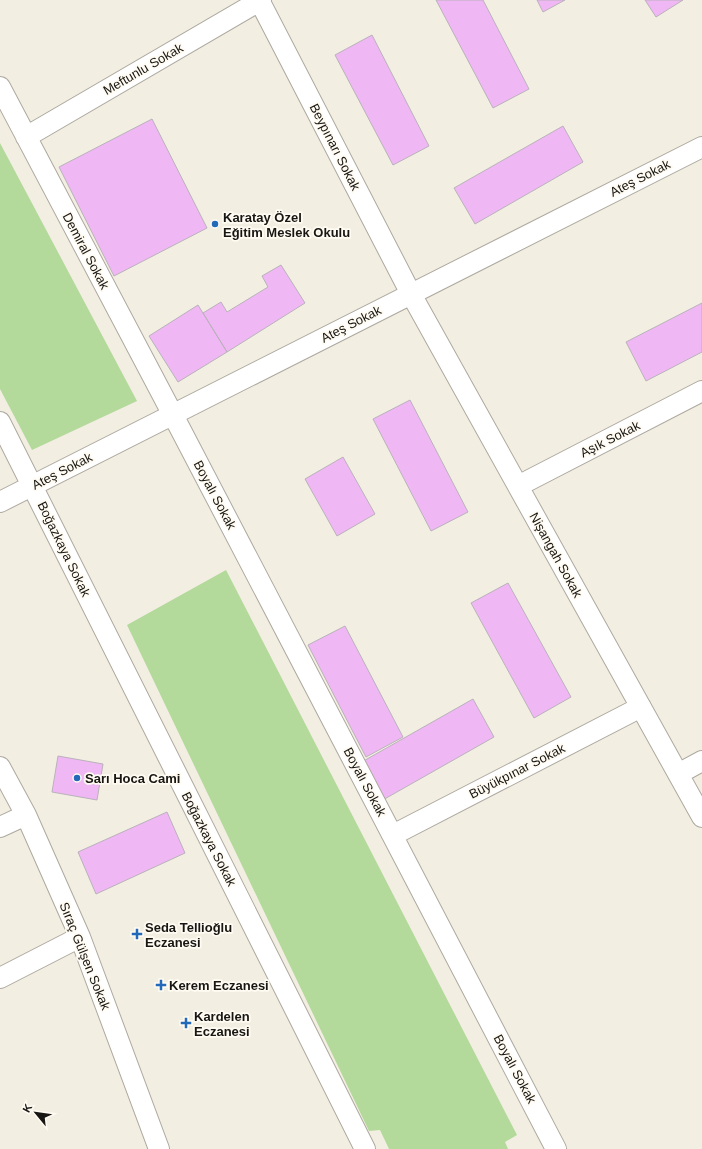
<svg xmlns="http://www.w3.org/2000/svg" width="702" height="1149" font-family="Arial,sans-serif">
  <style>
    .green { fill: #b3d99b }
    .building { fill: #efb8f4; stroke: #bab1bb }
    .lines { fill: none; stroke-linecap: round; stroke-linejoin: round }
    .minor-casing { stroke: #aea99f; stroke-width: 22 }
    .minor { stroke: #fff; stroke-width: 20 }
    .poi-dot { fill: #2269b9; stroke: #fffbf2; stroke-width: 1.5 }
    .labels { text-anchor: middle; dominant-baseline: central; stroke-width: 3.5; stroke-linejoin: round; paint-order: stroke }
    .street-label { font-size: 13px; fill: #171612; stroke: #fffbf2 }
    .poi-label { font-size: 13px; font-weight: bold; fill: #171612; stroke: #fffbf2; text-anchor: start }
  </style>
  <rect width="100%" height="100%" fill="#f2eee2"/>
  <path class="green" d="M0,143L137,401L32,450L0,389Z
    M226,570L517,1135L505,1142L508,1149H389L380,1130L369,1131L127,625Z"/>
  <path class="building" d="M436,0H483L529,89L493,108Z
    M537,0H565L543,12Z
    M645,0H683L656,17Z
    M372,35L429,146L393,165L335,55Z
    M152,119L207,228L114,276L59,167Z
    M563,126L583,162L475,224L454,188Z
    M281,265L305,303L227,352L203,313L221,302L227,312L268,287L262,276Z
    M702,303V352L646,381L626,342Z
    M198,305L227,352L178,382L149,336Z
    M410,400L468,512L431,531L373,419Z
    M343,457L375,514L337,536L305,479Z
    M508,583L571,697L534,718L471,603Z
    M345,626L403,737L366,757L308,645Z
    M473,699L494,737L381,801L360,763Z
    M58,756L103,764L97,800L52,792Z
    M167,812L185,853L96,894L78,852Z"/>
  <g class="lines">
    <defs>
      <path id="minor" d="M259,0L411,294L702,817
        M0,87L173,415L556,1149
        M26,137L261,0
        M0,422L365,1149
        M518,486L702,391
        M0,502L702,147
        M0,767L26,815L80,937L159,1149
        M678,774L702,761
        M0,827L26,815
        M393,835L641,707
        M0,978L80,937"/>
    </defs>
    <use href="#minor" class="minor-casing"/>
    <use href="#minor" class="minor"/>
  </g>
  <g class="poi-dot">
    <circle cx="215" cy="224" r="4"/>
    <circle cx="77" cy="778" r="4"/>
    <path d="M135 928h4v4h4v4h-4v4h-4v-4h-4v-4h4z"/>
    <path d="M159 979h4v4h4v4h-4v4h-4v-4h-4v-4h4z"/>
    <path d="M184 1017h4v4h4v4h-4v4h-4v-4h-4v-4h4z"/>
  </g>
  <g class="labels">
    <g class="street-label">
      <text transform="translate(143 69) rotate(-30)">Meftunlu Sokak</text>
      <text transform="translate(335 147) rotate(63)">Beypınarı Sokak</text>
      <text transform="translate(640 178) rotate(-27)">Ateş Sokak</text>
      <text transform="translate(86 251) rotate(62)">Demiral Sokak</text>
      <text transform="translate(351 324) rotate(-27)">Ateş Sokak</text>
      <text transform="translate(610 439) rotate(-27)">Aşık Sokak</text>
      <text transform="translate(62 471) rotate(-27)">Ateş Sokak</text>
      <text transform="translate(215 495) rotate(62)">Boyalı Sokak</text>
      <text transform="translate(64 549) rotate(64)">Boğazkaya Sokak</text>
      <text transform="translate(556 555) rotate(61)">Nişangah Sokak</text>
      <text transform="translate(517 771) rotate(-27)">Büyükpınar Sokak</text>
      <text transform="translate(365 782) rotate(62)">Boyalı Sokak</text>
      <text transform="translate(209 839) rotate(63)">Boğazkaya Sokak</text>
      <text transform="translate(85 956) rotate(68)">Sıraç Gülşen Sokak</text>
      <text transform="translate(515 1069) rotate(62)">Boyalı Sokak</text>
    </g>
    <g class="poi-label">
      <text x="223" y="217">Karatay Özel<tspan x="223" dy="15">Eğitim Meslek Okulu</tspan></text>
      <text x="85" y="778">Sarı Hoca Cami</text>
      <text x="145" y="927">Seda Tellioğlu<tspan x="145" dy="15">Eczanesi</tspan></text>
      <text x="169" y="985">Kerem Eczanesi</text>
      <text x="194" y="1016">Kardelen<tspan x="194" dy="15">Eczanesi</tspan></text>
    </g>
  </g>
  <g transform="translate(36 1113) rotate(299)" stroke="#fffbf2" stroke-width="3" paint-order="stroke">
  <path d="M0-3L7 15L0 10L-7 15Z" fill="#171612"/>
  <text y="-6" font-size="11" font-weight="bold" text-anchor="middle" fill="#171612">K</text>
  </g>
</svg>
